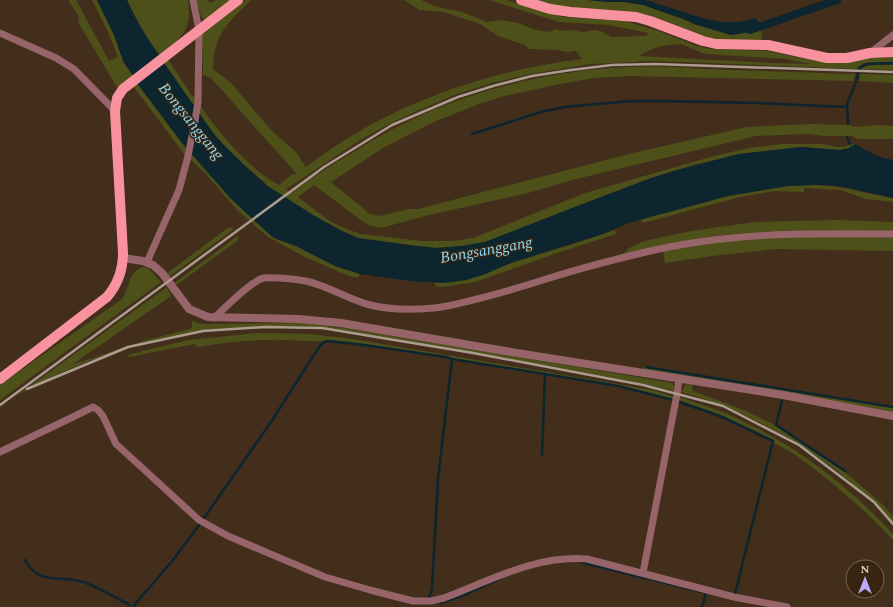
<svg xmlns="http://www.w3.org/2000/svg" width="893" height="607" font-family="Spectral,serif">
  <style>
    .green { fill: #4d5119; fill-rule: evenodd }
    .water { fill: #0c252e }
    .lines { fill: none; stroke-linecap: round; stroke-linejoin: round }
    .stream { stroke: #0c252e; stroke-width: 2.5 }
    .canal { stroke: #0c252e; stroke-width: 8 }
    .minor { stroke: #97646a; stroke-width: 7 }
    .tertiary { stroke: #97646a; stroke-width: 8 }
    .primary { stroke: #f9929f; stroke-width: 10 }
    .rail { stroke: #ac9c8f; stroke-width: 2.5 }
    .labels { text-anchor: middle; dominant-baseline: central; stroke-width: 3; stroke-linejoin: round; paint-order: stroke }
    .water-label { font-size: 16px; font-style: italic; fill: #85dafa; stroke: #372411 }
  </style>
  <rect width="100%" height="100%" fill="#422e1b"/>
  <path class="green" d="M68,0H76L109,61L118,57L109,34L92,0H97L114,35L124,63L134,77L118,89L78,22L79,16Z
    M127,0H188C192,25 185,36 165,50V53L160,56C147,39 136,20 127,0Z
    M196,0H208L209,3L216,0H232L210,17L204,20L201,16Z
    M245,0H251C228,23 214,34 213,69L232,84L271,130L296,152L306,167C385,106 484,71 582,59L576,51L568,52L558,50L529,49L525,45L498,36L480,24L444,12L420,10L404,0H421L437,7L462,12L487,22L501,20L518,23L536,30L550,32L556,29L563,31L571,30L582,32L596,30L602,32L611,37L643,36L647,35L649,33L608,25L559,22L489,0H505L564,17L624,21L656,30L697,46L710,49L765,51L817,61L893,56V62L863,63L856,69L654,61L591,64L531,74L492,83L457,94L415,112L391,123L362,139L286,189L292,193C311,177 334,164 355,151C431,102 520,75 611,68C650,65 689,68 728,70C771,71 813,73 855,74L853,81L630,76L594,78L560,84L504,96L479,104L434,122L383,148L331,182L370,214L379,216L384,215L410,209H418L629,154L747,127L811,124L849,125L857,127L876,125L893,126V139H858L852,136H825L808,134L756,136L576,179L528,193L429,215L381,228L371,226L362,221L314,185L298,197L328,220L342,227L360,234L423,241H453L473,238L585,193L714,156L749,148L781,144H822L837,147H845L849,144H855L849,148L840,150L801,147L739,154L693,165L651,178L485,242L462,246L436,248L409,245L358,238L342,231L327,224L269,187L226,148L206,124L164,63L168,59L192,96L195,97C213,126 248,169 279,185L292,174H297L211,78L203,75L202,34ZM681,44L705,54L785,59L811,64L776,63L639,56C652,47 665,45 681,44Z
    M531,0H588L607,2H624L643,5L686,20L694,24L731,35L750,32L760,26L762,33V38L758,42L718,40L681,29L574,10Z
    M870,65H893V70L860,69Z
    M860,74L893,75V83L859,81Z
    M137,83L182,143L203,167L268,233L274,238L296,246L335,266L360,274L358,278L349,276L305,257L268,237L238,211L205,173L185,155L133,86Z
    M817,185C843,186 867,194 893,198V202L866,199L841,190L804,188V192L775,191L740,197L643,223L642,219L728,196L788,186Z
    M838,220L893,222V232C836,232 779,229 722,235C688,239 654,247 621,256L629,248L644,241L691,231L755,222Z
    M229,227L234,229L169,277L166,274Z
    M615,230L616,234L563,251L475,282L450,286L437,287L434,282C462,285 486,272 512,263C546,252 581,242 615,230Z
    M239,235L237,241L175,286L174,283Z
    M758,237H893V251L774,249L713,256L665,263L663,250L677,247Z
    M143,267L148,268L161,282L0,400V385L122,299C130,288 128,272 143,267Z
    M167,287L171,296L73,364L90,359L143,341L190,329L192,327V320L197,323L204,324L301,323L351,329L673,383L675,391C606,375 536,364 467,352C437,347 407,342 377,336C356,333 336,329 316,327C214,321 103,344 15,397Z
    M256,333L310,334L353,339L652,390L674,397L673,399L618,386L452,359L446,357L364,344L328,340C320,343 295,340 285,340C255,339 227,342 198,347L195,344L129,357L128,355L158,347L189,340Z
    M643,367L893,408V413L643,370Z
    M686,384L693,385L692,389L693,391L741,409L775,425L845,472L881,503L893,516V524C875,506 858,487 838,472C789,435 740,409 681,392Z
    M679,397C695,402 710,407 725,413C789,440 846,483 893,534V540C871,516 847,495 822,475C807,463 791,450 773,443V441C742,425 711,410 678,400Z"/>
  <path class="water" d="M97,0H127C136,20 147,39 160,56L134,77L124,63L114,35Z
    M588,0H646L702,18L721,22H739L756,18L760,26L750,32L731,35L694,24L686,20L643,5L624,2H607Z
    M164,63L216,137L246,167L269,187L313,215L342,231L358,238L409,245L436,248L462,246L485,242L572,208L651,178L674,171L739,154L801,147L840,150L849,148L855,144C867,151 879,158 893,160V198L840,186L817,185L788,186L728,196L628,223L603,234L513,262L483,275L466,280L444,283L411,281L360,274L335,266L296,246L274,238L268,233L231,199L182,143L137,83Z"/>
  <g class="lines">
    <path class="stream" d="M848,124L847,104L857,79L859,68L867,64L893,63
      M472,134L541,112L565,107L597,104L632,101H659L759,103L846,107
      M847,137L850,144
      M646,367L893,407
      M782,401L776,425L845,471
      M679,402L720,416L773,441L735,594
      M542,455L545,374
      M204,518L271,422L319,347L324,342L328,341L364,345L446,357L452,359L618,386L673,400
      M25,560C40,588 62,573 86,583C101,589 116,598 130,605
      M580,562L706,593L702,607
      M429,598L432,589L438,479L452,359
      M440,603L462,596L501,578
      M134,607L136,603L173,560L199,525"/>
    <path class="canal" d="M750,30L837,0"/>
    <path class="minor" d="M0,33L56,58L74,69L115,111
      M870,53L893,35
      M147,262L179,190L188,156L195,121L198,102L199,30L193,0
      M214,318C224,309 252,280 264,278C278,277 293,279 306,281C328,286 348,299 370,305C390,310 413,310 434,308C446,307 457,304 469,301C494,295 518,288 543,280C577,269 612,260 646,252C727,232 810,233 893,234
      M0,452L75,416L93,407L98,410L103,416L116,444L138,464L199,520L228,536L325,577L370,590L413,601H431L444,598C491,580 536,555 587,559L734,597L787,607
      M643,573L677,394L679,379"/>
    <path class="tertiary" d="M123,258L143,261L153,265L162,273L189,309L208,317L299,319L341,323L505,351L783,395L893,416"/>
    <path class="primary" d="M521,0L550,9L571,12L636,17L650,21L703,41L716,44L768,45L827,58H847L870,53L893,52
      M0,379L107,297C118,284 123,270 123,253L115,111L117,98L123,89L238,0"/>
    <path class="rail" d="M27,389L128,347L203,331L265,327L322,328L473,353L643,385L723,406L799,445L874,502L893,524
      M0,405L324,167L392,125L458,97L493,86L532,76L571,70L612,65L655,64L893,72"/>
  </g>
  <g class="labels">
    <g class="water-label">
      <text transform="translate(191 121) rotate(51)">Bongsanggang</text>
      <text transform="translate(486 250) rotate(-10)">Bongsanggang</text>
    </g>
  </g>
  <g transform="translate(865 579)"><circle r="19" fill="#372411" stroke="#796959"/>
  <path d="M0-3L7 15L0 10L-7 15Z" fill="#b9abf7"/>
  <text y="-6" font-size="11" font-weight="bold" text-anchor="middle" fill="#ddd0c5">N</text>
  </g>
</svg>
